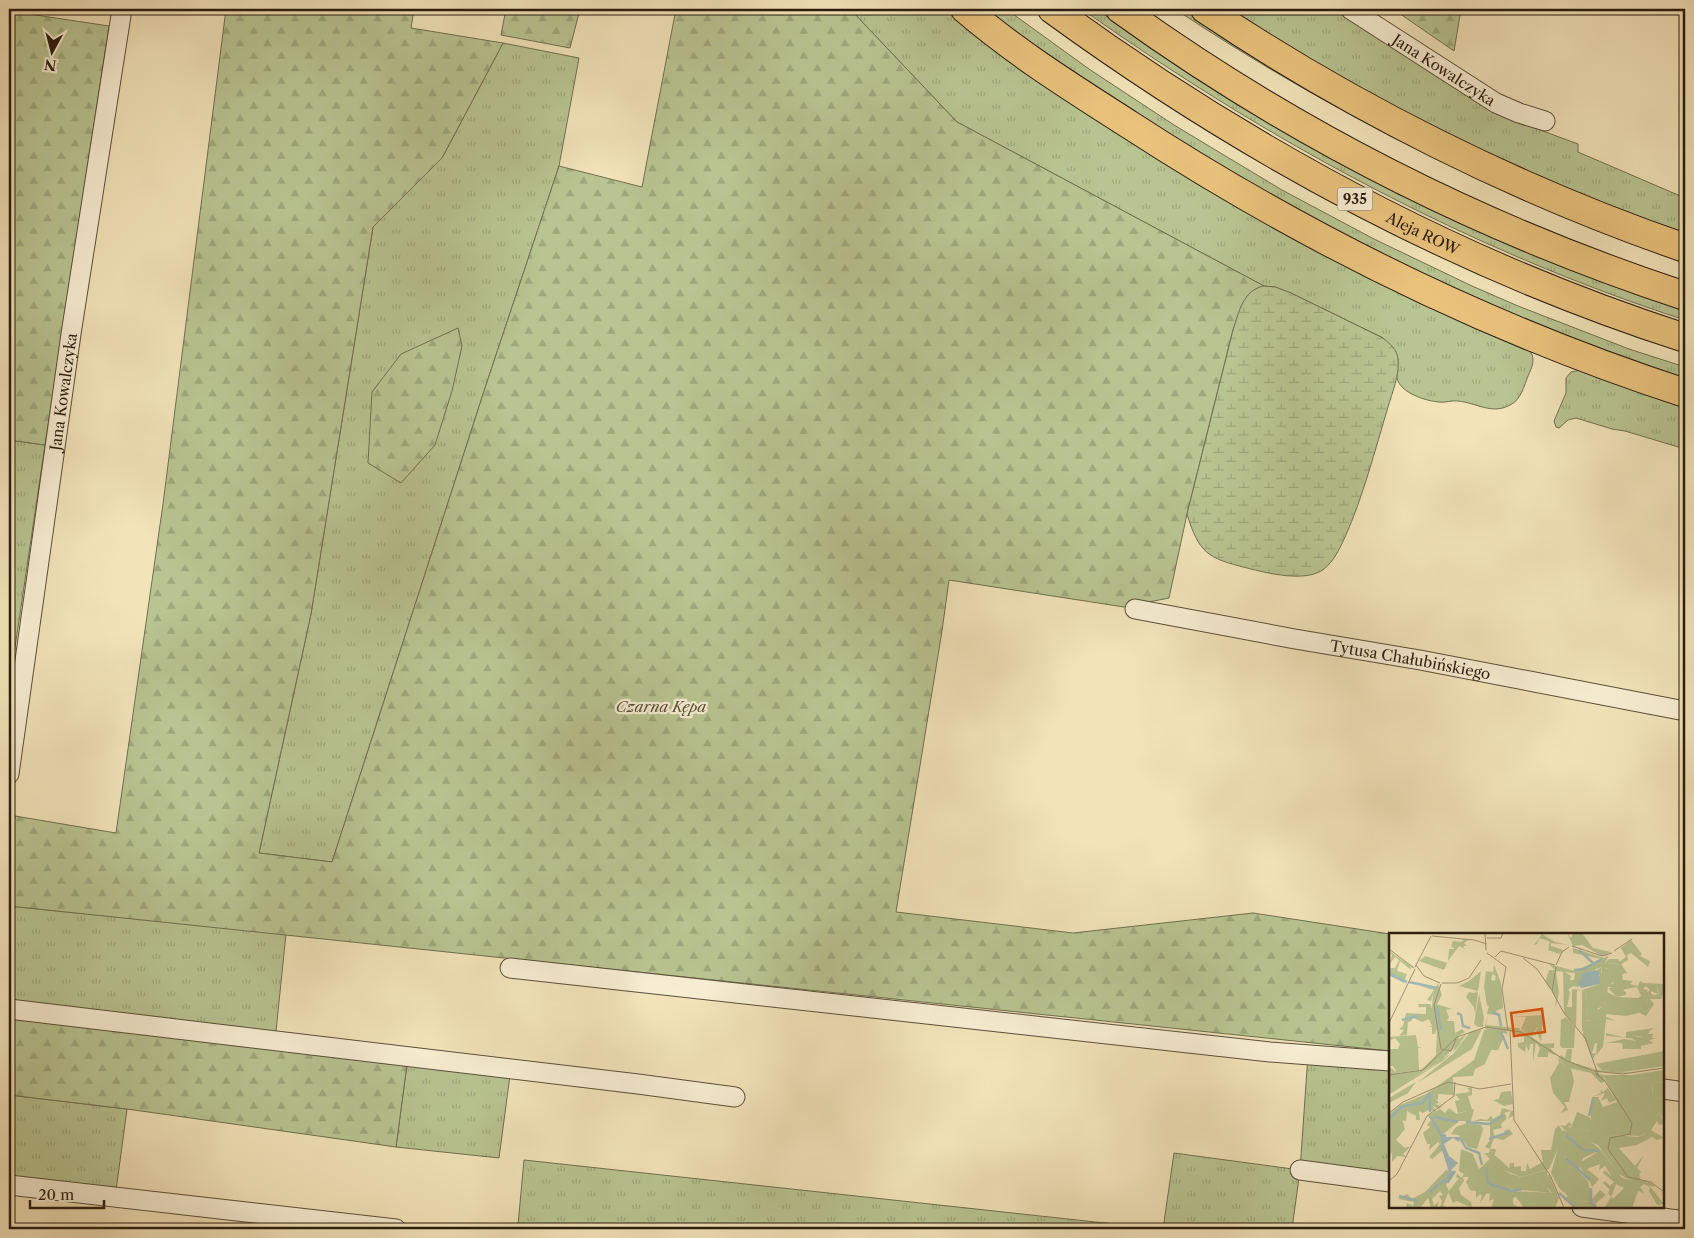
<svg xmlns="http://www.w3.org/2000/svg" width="1694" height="1238" font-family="'Libre Caslon Text',serif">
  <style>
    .grass { fill: url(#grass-tufts); stroke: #717050 }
    .forest { fill: url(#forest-firs); stroke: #717050 }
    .wetland { fill: url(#wetland-marsh); stroke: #717050 }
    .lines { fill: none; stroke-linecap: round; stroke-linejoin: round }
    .minor-casing { stroke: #5c4e3a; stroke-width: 21 }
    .primary-casing { stroke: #2a1c0f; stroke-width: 30 }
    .minor { stroke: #f7edd2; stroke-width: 19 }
    .primary { stroke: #e9c27c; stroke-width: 28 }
    .labels { text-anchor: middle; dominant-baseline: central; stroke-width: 4.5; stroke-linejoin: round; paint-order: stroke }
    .shield { fill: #f7edd2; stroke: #685b4a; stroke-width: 1 }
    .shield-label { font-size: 14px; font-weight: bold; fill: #2a1c0f }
    .street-label { font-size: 15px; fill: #2a1c0f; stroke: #f7edd2 }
    .park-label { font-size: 15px; font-style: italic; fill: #554e36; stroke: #f7edd2 }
    .inset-river { fill: none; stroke: #a0bbba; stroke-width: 2.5 }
    .inset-road { fill: none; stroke: #a29375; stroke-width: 1 }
    .view { fill: #de560c; fill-opacity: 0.15; stroke: #de560c; stroke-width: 2.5 }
    .inset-edge { fill: none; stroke: #2a1c0f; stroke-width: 2.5 }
  </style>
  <defs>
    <pattern id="grass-tufts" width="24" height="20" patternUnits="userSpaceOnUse" patternTransform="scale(1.25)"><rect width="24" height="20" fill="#b8c491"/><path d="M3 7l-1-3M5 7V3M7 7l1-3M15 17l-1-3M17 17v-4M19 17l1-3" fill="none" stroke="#9ea87c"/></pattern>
    <pattern id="forest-firs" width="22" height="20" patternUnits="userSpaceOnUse" patternTransform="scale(1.25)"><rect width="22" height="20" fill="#b8c491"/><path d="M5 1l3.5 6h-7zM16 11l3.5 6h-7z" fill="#9ea87c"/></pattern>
    <pattern id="wetland-marsh" width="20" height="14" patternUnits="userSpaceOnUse" patternTransform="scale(1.25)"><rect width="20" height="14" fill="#b8c491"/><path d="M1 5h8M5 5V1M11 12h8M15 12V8" fill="none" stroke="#9ea87c"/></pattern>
  </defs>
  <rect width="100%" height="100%" fill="#f2e3b9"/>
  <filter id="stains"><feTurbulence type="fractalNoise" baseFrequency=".004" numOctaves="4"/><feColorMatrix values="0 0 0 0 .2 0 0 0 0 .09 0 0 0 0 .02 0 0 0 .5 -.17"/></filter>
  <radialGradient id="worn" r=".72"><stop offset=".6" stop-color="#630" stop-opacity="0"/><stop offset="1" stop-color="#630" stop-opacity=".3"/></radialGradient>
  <path class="grass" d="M850,9H946L965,25L1181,173L1261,221L1310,247L1419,302L1530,351C1536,360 1532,367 1528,376C1524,386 1521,400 1510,405C1492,415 1477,403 1458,401C1452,400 1445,403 1439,402C1426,401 1400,393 1397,378C1396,372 1398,365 1398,359L1383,338L1291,293L1275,287L1264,286L957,122Z
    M981,9H1006L1089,69L1174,125L1282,190L1374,239L1472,286L1518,306L1629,349L1685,367V383L1560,337L1365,250L1133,114Z
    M1082,9H1096L1123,28L1592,277L1685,311V320C1469,250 1266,140 1082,9Z
    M1175,9H1187L1207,22L1685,258V262C1505,199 1334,115 1175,9Z
    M1228,9H1337L1476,98L1524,124L1578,144V152L1685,198V234C1622,211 1560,187 1499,159C1405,116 1316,64 1228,9Z
    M503,43L579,58L559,166L486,385L332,862L259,853L311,614L373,227L442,158Z
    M1580,370L1685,407V449L1625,431L1612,429L1576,418L1568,420L1559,428L1556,427L1554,421L1566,393V378L1571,372Z
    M9,440L45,445L9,688Z
    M9,906L286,934L275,1041L9,1009Z
    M1308,1055L1390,1064V1176L1300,1170L1292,1229H1163L1174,1153L1300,1170Z
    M408,1057L511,1068L499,1158L396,1147Z
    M9,1095L127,1109L115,1198L9,1185Z
    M524,1160L1160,1229H555L518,1225Z"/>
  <path class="forest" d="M226,9H414L411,28L503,43L442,158L373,227L311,614L259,853L332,862L486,385L559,166L642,187L676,9H850L957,122L1264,286C1245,290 1239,314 1233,330L1187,514L1169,598L1124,607L949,580L942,631L896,912L1073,933L1253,913L1390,934V1051L9,906V866L15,816L116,833L163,504Z
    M506,9H580L570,48L501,35Z
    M1393,9H1461L1454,51Z
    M9,11L109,26L45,445L9,440Z
    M458,328L462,346L452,391L435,445L401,483L368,463L372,392L401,354Z
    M9,1009L408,1057L396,1147L127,1109L9,1095Z"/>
  <path class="wetland" d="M1264,286L1275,287L1291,293L1383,338C1390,344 1397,349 1398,359C1400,374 1392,393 1388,407C1375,450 1363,497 1345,537C1340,548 1334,561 1324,569C1306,583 1267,573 1247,568C1207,558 1199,553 1187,514L1233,330C1239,312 1243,290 1264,286Z"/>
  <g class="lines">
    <defs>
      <g id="minor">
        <path id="s1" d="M1350,9L1496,103L1519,113L1545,121"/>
        <path id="s2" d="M1135,609L1295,639L1420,660L1685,711"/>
        <path id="s3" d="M9,774L71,334L122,9"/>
        <path d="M510,968L1270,1052L1390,1061"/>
        <path d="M9,1009L638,1084L735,1097"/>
        <path d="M1663,1089L1685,1092"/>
        <path d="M1300,1170L1390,1182"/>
        <path d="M9,1185L396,1229"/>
        <path d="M1582,1207L1685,1221"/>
      </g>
      <g id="primary">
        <path d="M965,9C1016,53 1074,89 1130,125C1304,238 1488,329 1685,393"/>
        <path id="s4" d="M1052,9C1247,151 1455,264 1685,338"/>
        <path d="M1120,9C1292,133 1484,230 1685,296"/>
        <path d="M1205,9C1351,107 1519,191 1685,248"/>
      </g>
    </defs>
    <use href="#minor" class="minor-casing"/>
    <use href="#primary" class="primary-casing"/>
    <use href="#minor" class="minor"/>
    <use href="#primary" class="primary"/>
  </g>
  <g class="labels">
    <rect class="shield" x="1337.5" y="187.5" width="35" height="23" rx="4"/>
    <g class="shield-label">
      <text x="1355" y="199">935</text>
    </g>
    <g class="street-label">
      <text stroke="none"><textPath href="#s1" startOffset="112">Jana Kowalczyka</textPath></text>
      <text stroke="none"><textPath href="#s4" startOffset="434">Aleja ROW</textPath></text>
      <text stroke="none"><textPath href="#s3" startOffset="386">Jana Kowalczyka</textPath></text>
      <text stroke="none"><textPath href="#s2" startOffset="280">Tytusa Chałubińskiego</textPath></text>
    </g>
    <g class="park-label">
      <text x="661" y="706">Czarna Kępa</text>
    </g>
  </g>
  <g transform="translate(1389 933)">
    <rect width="275" height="275" fill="#f2e3b9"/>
    <path d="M0,18L25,35L21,34L22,37L11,28L8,38L18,41L15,50L0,42V35H6L10,27L6,24L0,32L3,22ZM225,21L220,26H229L238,40L233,41L234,45L216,34L230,31L216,30ZM213,34L212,40L225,48L218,55H227L237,59V62L228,64L219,55L215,73L204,77V55L199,86L197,58L188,57L187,93L175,80L174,38L182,43L181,47H185L186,40H194L190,54L184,53L179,57L181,59L178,74H183V84V56L193,57L211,51L206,50L203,42L211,43L208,37ZM251,48L258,52L254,56L259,57L256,62L252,63L248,54L236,56L240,51L249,53ZM49,50L53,62L48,71L63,76L57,77L60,84L58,88H65L66,100L73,96L76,99L69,103L70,106L77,101L74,106L52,128L21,146H0V133L8,140L32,137L47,122L48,96L46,101H43V94L39,93H43L40,86L33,89L23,84V88L19,89L18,102L10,103L15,97L10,96L14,93L17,80L37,81V74H30L29,71H41L43,75L44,61L42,68L38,67L45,57L31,53L47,54ZM268,53H272L275,59L272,66H261L265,71L257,83L251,80L249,78H258L261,75L258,70L259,64L270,61ZM99,81L97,92L129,95L153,111L165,110V115H161L168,123L159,119V124H148L151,115L147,110L144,128V111H141L140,118L137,112L136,119L129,114V110L135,109V104L117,97L119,101L96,96V93ZM177,84L186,94L185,115H173L171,112L172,87ZM203,87V120L207,121L204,126L194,102L196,88ZM261,98L259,101H264L263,105H268L260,107L264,110L252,113V116H234L242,115L247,108L242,105L217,103V100L237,105L254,104L244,102ZM178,116H183L182,129L208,137L238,139L275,134L232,140L210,139L197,136L206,139L192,135L214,142L216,148L212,150L202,140L176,134L170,125L172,122L176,125ZM264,149L275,150V166L263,165ZM83,154V162L79,163L83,177L69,180L66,168L71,167L66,161L81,159L78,155ZM219,155L227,167L220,170L218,165L212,168L216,160L203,164L212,160L211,157L214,159ZM37,161L41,166L40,174L42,171L46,178L25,175L18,178L17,188L12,187L10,178L0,186V181L11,172ZM271,179L275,191L270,192L268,188L262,197L275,205L268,207L263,204L248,212L230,215L246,233L255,222L248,235L252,239L250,242L252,247L263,250L266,254L242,248L215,216L217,207L224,202L249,204L256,201ZM78,190L92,192L94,196L88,216L79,214L70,202L62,201L67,194ZM174,197L202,209L212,217L194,225L191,236L174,222L199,248L202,263L196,269L191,264L189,267L192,275H182L184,272L179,266L174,268L179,263L170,255L162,240ZM72,216L84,221L90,236L101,226L95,220H100L101,216H107L105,225L109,234L122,241L132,244L158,237V255L162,260L93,253L97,261L91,270L93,263L91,261L87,265V258L81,257L77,249L80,244H74L75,249L67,244L68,240L72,245L75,241L70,238ZM59,235L58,238H66L57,252L60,258L54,272L57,275H51L53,268L50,263L54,262L51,258L43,266L45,273L50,268L48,275H42L39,265L31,275H17L18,270L24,273L25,269L9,266L18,261L23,266L36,259ZM216,237L228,249L222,264L225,266L215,275L222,264L219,260L221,257L214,250L216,248L221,253L225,249L214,240Z" fill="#b8c491"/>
    <path d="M178,0L182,5L184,0H193L204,15L222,19L213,23L193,12L184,13ZM153,1L166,9L180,12L162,10V13L174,17L171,21L159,17L161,9L157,7L150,5L148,11L145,12ZM74,6L79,7L75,10L78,13H74L76,16L70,13L59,28L60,16H66L62,13L64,8L73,9ZM242,7L253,21L251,23L261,28L259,34L242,20L238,22L239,27L231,32L230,29L237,24L232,15ZM184,15L215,25L220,22L216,30L230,31L216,35L230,39L234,47L244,48L233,59L216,52L224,51L225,48L212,47L213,34L194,41L167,38L170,60L166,76L167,64L156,49L160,37H166L160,31L186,38L212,26L184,20ZM92,38L89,58L70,53L80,48ZM254,50L275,51V59L271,53H268L269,61L262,58V61L266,62L259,64L258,70L262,73L258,78L237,83L217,81V84L228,88L217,86L214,114L207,122L208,110H206L203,120V87L196,88L199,99L193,98V58L197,57L199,84V55H204V77L208,73L209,77L216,71V58L228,64L249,65L261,57ZM87,58L89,60L86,81L85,74L77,64L80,59L86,60ZM90,61L95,85L94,94H89L85,91ZM154,82L152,109L148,99L145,104L149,93L143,104L132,96L137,84H124ZM265,95L253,103L244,102L254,106L237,105V99ZM93,96L83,116L28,150L65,120L81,99ZM100,96L113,98L114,106L109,117H102L96,131L86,136L84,143L64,144L65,162L49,161V167L47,166L50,170L46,171L53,173L50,176L44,173L47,178L51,176L56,180L60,175L68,181L85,176L82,188H85L91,186L98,187L102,183L104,186L111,182L113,175L124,178V183L119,185L122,178L115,180L118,185L112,191L113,195L104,197L106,205L117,202L115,198L120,196L124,201L114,207L105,205L101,216L96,214L101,207V188H70L52,203L54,217L43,226L40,224L51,211L49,209L40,217L41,211H38L34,200L41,194L38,192L42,187L39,183L46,178L43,173L40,176L41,166L36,164L37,161L85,127L95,97ZM80,99L68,115L55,127L1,161V145L21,146L43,134L64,119L67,110L73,109ZM27,102L29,114H33L29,115L30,137L8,140L4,133H0V116H9L11,111L6,105L0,108L1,104ZM235,106L247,108L242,115L234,116L233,110H217ZM275,118V133L233,139L213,137L207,131ZM169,124L175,133L182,135L185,148L180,169H175L179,177L172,180L176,174L164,160L161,145L170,130ZM275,137V150L264,149L263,159L264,165L275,166V186L270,179L261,198L251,203L224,202L217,207L216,217L242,248L230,241L209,212L179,200L171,192L176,193L180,189L183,192L179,194L201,198L203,164H209L214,174L228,169L214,142H243ZM27,149L19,160L0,170V165ZM30,171H39V177L34,180L30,178L31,187H27V183L18,178ZM11,177L16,196L7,207L16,215L22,213L14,221L17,224L8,223L3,229V219L0,225V186ZM170,192L175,202L160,236L132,244L102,232V223H107L120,235L121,230H125V234L132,233V238H137L138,230L141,236L154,229L152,217H162L166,196ZM212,217L233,245L260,252L275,271L268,272L260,258L261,254L255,251L251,254L255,260L249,258L243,275H215L235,255L227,251L216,233L210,237L211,231L198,236L210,246L203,254L200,246L203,266L211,257L217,262L207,270L208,275H192L187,265L190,262L196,269L202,260L200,245L192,236V229ZM160,241L170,265L166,275H135L127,264L124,265V271L131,275H102L105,266L100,268L101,261L90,259L92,251L99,250L123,258L163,260L153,248ZM71,244L75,248L70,255L72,262L82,269L83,275L68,268L64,270L59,259Z" fill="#b8c491"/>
    <path d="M105,32L112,50L114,75L107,78L109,82L98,81L107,43L104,42ZM122,158L124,171L115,173L104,167L110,166L112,159Z" fill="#b8c491"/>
    <path d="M36,23L58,30L55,37L30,28ZM97,38L104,39L102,47L106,48L102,73H98L95,54ZM188,179L200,184L204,191L201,198L182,195Z" fill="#b8c491"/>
    <path d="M206,37L210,38L211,51L192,55L189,51L194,40ZM57,201V204H71L70,209L64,205L55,211L60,223L69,230L62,237L65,239L60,246H57L60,239L52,214V202Z" fill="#a0bbba"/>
    <path class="inset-river" d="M190,17L204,30M185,37L195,36L213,26M0,41L18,49M20,49L48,55M48,74L52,97M103,79L110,82L112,93M68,80L72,82L74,93L81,95M13,87L29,83M112,99L119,116M41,160V179M41,183L53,203M200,183L204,166M46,184L69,189M0,186L12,174L33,170L41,160M77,189L100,191L116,182M177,202L194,217L210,218M71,205L77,215L90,220L93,232M100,206L121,199M177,225L201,247M97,234L99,249L103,252L123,258L133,256M202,255V270L207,275M41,259L55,247L59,249L66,238M170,260L187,275M10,263L29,268"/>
    <path class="inset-road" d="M96,0L97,17M43,3L85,7L98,11M98,5H112L114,0M183,13L213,23L223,20M0,16L25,35M225,18L243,6M98,20L117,34L113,56L119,98M106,24L112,18L166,32M134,25L148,36L162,56M27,32L35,43L51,50M167,32L173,19L180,14M26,34L42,3M167,34L163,58L175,80L196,105L210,144M53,50H68L80,45L92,27M52,51L45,72L52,116L62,118L67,106M0,90L26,36M121,98L125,187L162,244L175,275M207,137V141L216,148L243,190L241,201L221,205L219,216L239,244L262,249L275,259M0,142L34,137L68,104L97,94L132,99L176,127L204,138L233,141L275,135M0,180L14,169L59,149L91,156L122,151M0,248L8,241L38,183L65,163L66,149"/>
    <path class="view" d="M153,76L156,99L125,103L122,80Z"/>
    <rect width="275" height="275" class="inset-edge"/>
  </g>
  <rect width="1694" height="1238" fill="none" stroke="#f2e3b9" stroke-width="30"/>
  <rect x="10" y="10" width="1674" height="1218" fill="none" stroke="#2a1c0f" stroke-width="2.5"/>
  <rect x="15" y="15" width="1664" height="1208" fill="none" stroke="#2a1c0f"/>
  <g transform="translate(52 52) rotate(187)" stroke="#f7edd2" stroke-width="4" paint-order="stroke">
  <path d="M0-4L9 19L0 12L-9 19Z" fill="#2a1c0f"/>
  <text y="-8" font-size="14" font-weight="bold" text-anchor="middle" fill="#2a1c0f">N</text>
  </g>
  <path d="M30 1200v8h74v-8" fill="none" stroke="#2a1c0f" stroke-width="2.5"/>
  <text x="38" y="1200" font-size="15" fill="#2a1c0f" stroke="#f7edd2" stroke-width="4" paint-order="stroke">20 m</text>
  <rect width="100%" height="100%" filter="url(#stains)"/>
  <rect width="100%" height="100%" fill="url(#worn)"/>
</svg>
